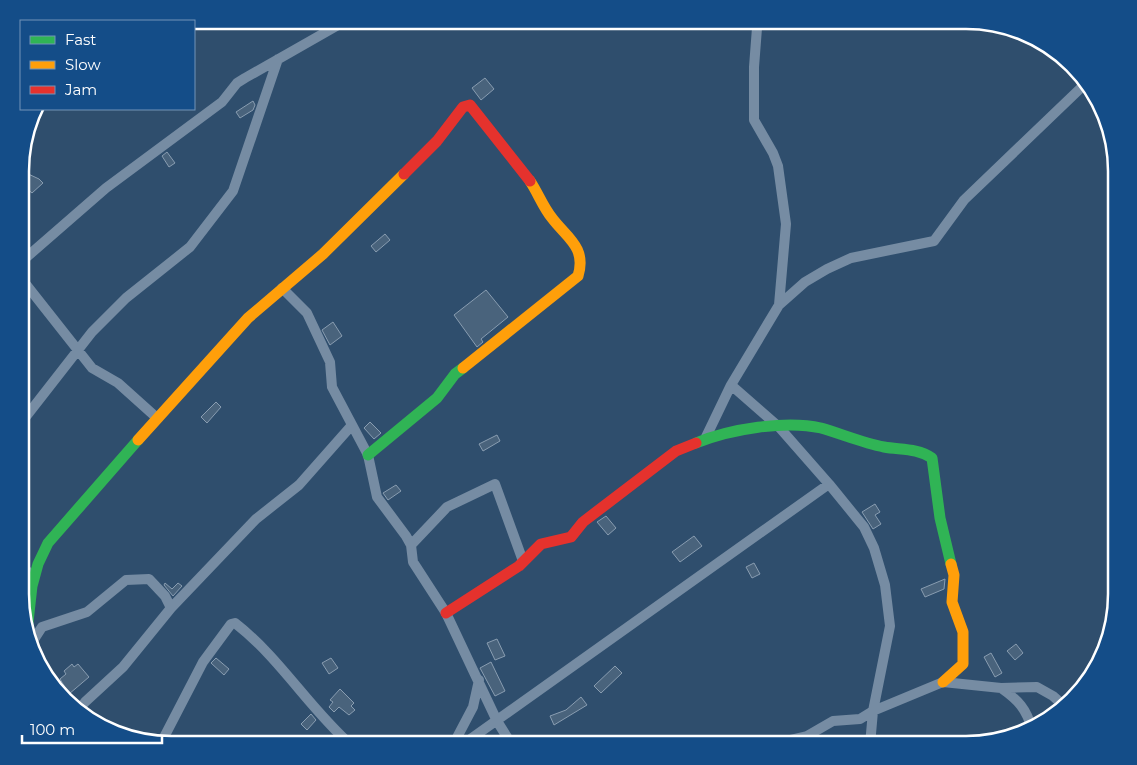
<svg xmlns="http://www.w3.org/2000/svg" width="1137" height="765" font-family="Montserrat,sans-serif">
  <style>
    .building { fill: #49637c; stroke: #899db1 }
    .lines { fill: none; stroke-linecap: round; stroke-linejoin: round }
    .street { stroke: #768ca3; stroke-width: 10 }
    .fast { stroke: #30b455; stroke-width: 11 }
    .slow { stroke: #ff9f0a; stroke-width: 11 }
    .jam { stroke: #e5322d; stroke-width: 11 }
    .rim { fill: none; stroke: #fff; stroke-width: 2.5 }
  </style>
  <rect width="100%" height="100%" fill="#2f4e6d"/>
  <path class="building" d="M485,78L494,89L481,100L472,88Z
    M253,101L255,105L253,110L240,118L236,112Z
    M167,152L175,163L169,167L162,156Z
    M24,172L39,179L43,183L32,193L26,188L29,186Z
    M385,234L390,240L376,252L371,246Z
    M486,290L508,317L481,339L483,342L477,347L454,315Z
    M333,322L342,336L330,345L322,330Z
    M216,402L221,407L207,423L201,417Z
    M370,422L381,433L374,439L364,428Z
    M497,435L500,441L483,451L479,444Z
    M396,485L401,491L388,500L383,493Z
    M875,504L880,512L875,515L881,524L873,529L862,512Z
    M606,516L616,528L608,535L597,522Z
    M694,536L702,546L680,562L672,552Z
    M754,563L760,574L752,578L746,567Z
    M945,579L944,589L925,597L921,589Z
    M165,583L172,589L178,583L182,586L173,596L164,585Z
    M497,639L505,656L495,660L487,643Z
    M1016,644L1023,653L1015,660L1007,651Z
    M991,653L1002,673L995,677L984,657Z
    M216,658L229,669L224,675L211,663Z
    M331,658L338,668L329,674L322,663Z
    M491,662L505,691L495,696L480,668Z
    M72,664L74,667L78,664L89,677L69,694L60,679L66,674L64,671Z
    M615,666L622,673L601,693L594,686Z
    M340,689L354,703L351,706L355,710L349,715L339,707L334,712L329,707L333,702L330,700Z
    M581,697L587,705L554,725L550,716L566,710Z
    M311,714L316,720L307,730L301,724Z"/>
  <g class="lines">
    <path class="street" d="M761,20L757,28L754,67V120L773,153L778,166L786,224L779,305
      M21,262L106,188L222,102L237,83L245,78L347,20
      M21,278L92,368L118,383L157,418
      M282,288L307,313L330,362L332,387L368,455L377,497L406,536L411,545L413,562L446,613L497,721L512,745
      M731,385L779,427L829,484L864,527L874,548L885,585L890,626L873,711L870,745
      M21,423L92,332L126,298L190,247L233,191L278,59
      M705,439L731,385L779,305L805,282L827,269L851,258L934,241L964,200L1086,83
      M411,545L447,507L495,484L523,561
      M21,565L33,577
      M31,644L42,627L87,612L126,580L149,579L165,596L171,608
      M1001,688C1018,700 1027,709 1032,730
      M77,712L85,702L123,667L171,608L256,519L299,485L352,425
      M160,745L203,662L231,624L235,623C280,658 309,708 351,745
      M453,745L473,707L479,680
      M462,745L829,484
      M768,745L807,736L833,721L860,719L873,711L943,682L1001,688L1037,687L1053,696L1063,705"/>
    <path class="fast" d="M696,443C730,429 786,420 821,428C842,434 863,443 884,447C901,450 917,448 932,458L940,518L951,564
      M368,455L437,398L455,374L463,368
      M27,631L32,586L38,564L48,543L138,440"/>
    <path class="slow" d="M463,368L578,276C587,247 566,237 552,218C543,207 538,193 530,181
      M138,440L248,318L323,254L404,174
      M943,682L963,664V632L952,602L954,575L951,564"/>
    <path class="jam" d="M404,174L437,141L463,107L470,105L530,181
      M446,613L519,566L541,544L571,537L583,522L676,451L696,443"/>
  </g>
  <path d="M0 0H1137V765H0ZM171 29H966A142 142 0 0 1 1108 171V594A142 142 0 0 1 966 736H171A142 142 0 0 1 29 594V171A142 142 0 0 1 171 29Z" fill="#144d88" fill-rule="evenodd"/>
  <path class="rim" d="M171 29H966A142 142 0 0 1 1108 171V594A142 142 0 0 1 966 736H171A142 142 0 0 1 29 594V171A142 142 0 0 1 171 29Z"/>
  <rect x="20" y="20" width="175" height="90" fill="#144d88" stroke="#7294b8"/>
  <rect x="30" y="36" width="25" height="8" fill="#30b455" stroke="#7294b8"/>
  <text x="65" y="45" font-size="15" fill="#ffffff">Fast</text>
  <rect x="30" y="61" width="25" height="8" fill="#ff9f0a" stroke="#7294b8"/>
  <text x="65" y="70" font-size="15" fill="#ffffff">Slow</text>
  <rect x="30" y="86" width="25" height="8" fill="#e5322d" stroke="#7294b8"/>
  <text x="65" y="95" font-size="15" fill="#ffffff">Jam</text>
  <path d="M22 735v8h140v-8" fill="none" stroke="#ffffff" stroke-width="2.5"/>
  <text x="30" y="735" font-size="15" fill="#ffffff" stroke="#144d88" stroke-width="4" paint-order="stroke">100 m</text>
</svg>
